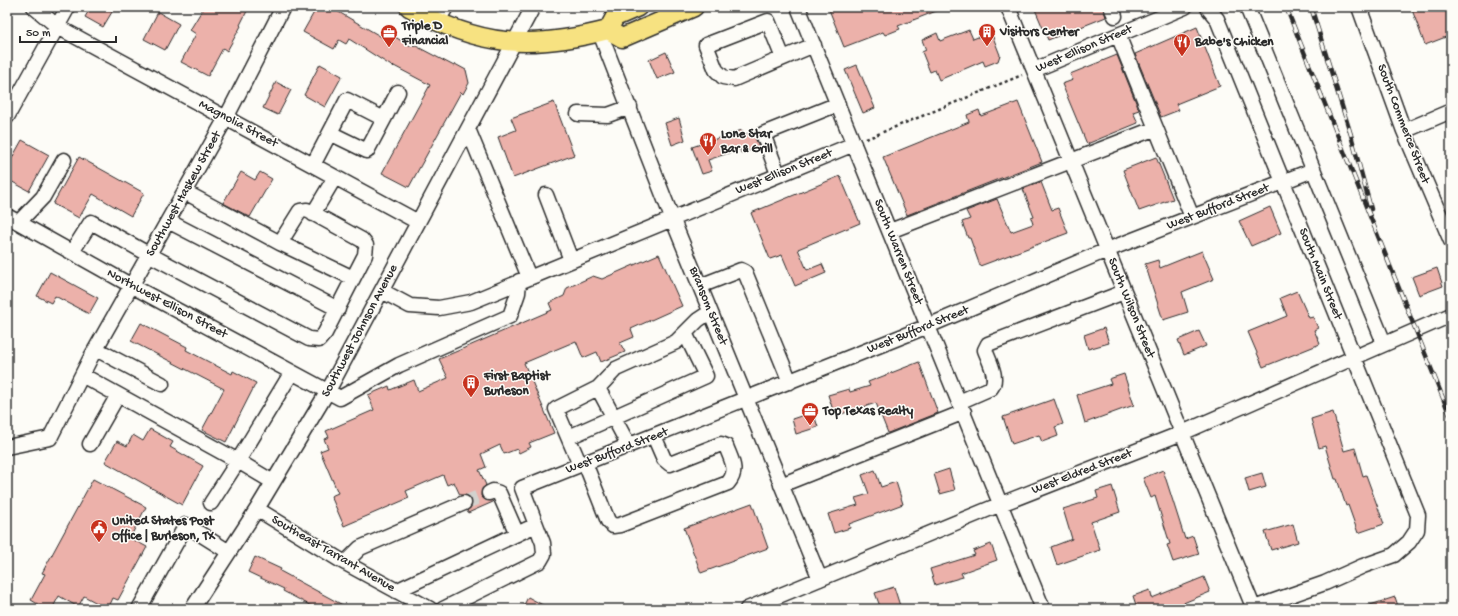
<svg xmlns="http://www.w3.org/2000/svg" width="1458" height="616" font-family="'Gochi Hand',sans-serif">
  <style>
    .building { fill: #ecb1aa; stroke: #2b2b2b }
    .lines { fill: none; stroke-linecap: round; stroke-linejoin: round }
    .minor-tunnel { stroke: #d3d2ce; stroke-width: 14; stroke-dasharray: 14 7; stroke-linecap: butt }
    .minor-casing { stroke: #2b2b2b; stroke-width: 17 }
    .major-casing { stroke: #2b2b2b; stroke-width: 21 }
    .path { stroke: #2b2b2b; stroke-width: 2.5; stroke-dasharray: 3 3; stroke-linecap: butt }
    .minor { stroke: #fdfcf7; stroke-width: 14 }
    .major { stroke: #f7e281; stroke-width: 18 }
    .rail-casing { stroke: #2b2b2b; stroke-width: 4.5 }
    .rail { stroke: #fdfcf7; stroke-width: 3; stroke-dasharray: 9; stroke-linecap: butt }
    .labels { text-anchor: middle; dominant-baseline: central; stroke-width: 3; stroke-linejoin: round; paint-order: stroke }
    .poi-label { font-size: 13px; font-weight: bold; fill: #2b2b2b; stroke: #fdfcf7; text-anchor: start }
    .street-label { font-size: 13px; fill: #2b2b2b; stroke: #fdfcf7 }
  </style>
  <rect width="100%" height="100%" fill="#fdfcf7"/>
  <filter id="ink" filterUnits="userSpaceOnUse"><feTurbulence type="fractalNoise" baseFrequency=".025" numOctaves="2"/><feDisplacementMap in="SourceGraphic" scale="8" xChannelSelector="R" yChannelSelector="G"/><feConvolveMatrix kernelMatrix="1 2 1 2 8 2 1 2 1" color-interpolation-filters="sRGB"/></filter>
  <g filter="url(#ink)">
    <path class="building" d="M91,7H115L103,27L85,17Z
      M204,7H249L240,25L241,26L227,51L223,48L208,76L181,62L196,34L190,30Z
      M317,7H330L392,43L395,37L412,47L414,45L454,66L455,64L466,70L469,83L463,94L461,92L409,187L382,173L430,85L394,66L393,67L349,39L346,44L339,40L334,49L303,32Z
      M828,7H944V8L898,26L900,29L885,35L883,32L844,47Z
      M1034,7H1103L1106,17L1048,40Z
      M1411,7H1451V35L1425,45Z
      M158,12L179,24L165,50L144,39Z
      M1197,27L1220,86L1176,104L1179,110L1161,117L1135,54Z
      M969,30L973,39L991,32L1000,55L998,61L985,66L983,61L939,80L935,70L930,72L922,52L926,50L922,40L937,33L940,41Z
      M666,52L675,72L657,79L649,60Z
      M1117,55L1139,110L1133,112L1138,123L1087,144L1062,84L1073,80L1070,74Z
      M320,64L342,76L325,107L304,95Z
      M857,65L875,108L863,113L845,70Z
      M276,82L291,90L278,115L263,108Z
      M554,102L574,155L513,178L498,137L516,130L511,118Z
      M1018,102L1042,162L907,215L883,157L969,122L967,115L979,110L981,116Z
      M679,118L685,140L672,145L665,123Z
      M742,130L743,135L755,131V137L759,148L741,153L740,149L708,160L712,171L702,174L692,147Z
      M22,140L49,155L29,191L7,179V167Z
      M79,157L144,193L131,216L93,194L79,218L53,204Z
      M1156,157L1173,199L1139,211L1123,170Z
      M241,172L255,180L260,172L272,179L250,217L223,203Z
      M840,176L860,223L798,249L807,270L822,264L826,273L795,286L782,255L770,259L751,213Z
      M1041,182L1052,210L1058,208L1068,233L980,266L970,238H968L962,222L970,219L966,211L997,199L1011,232L1033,224L1031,218L1034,217L1023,189Z
      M1270,207L1281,233L1251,246L1239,221Z
      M1202,251L1214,279L1182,292L1188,312L1163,320L1145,264L1158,260L1160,268Z
      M659,254L682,306L631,329L634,337L620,343L625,352L601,362L597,352L583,358L576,341L524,363L554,433L529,443L531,447L519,453L517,449L504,454L500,445L481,454L486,467L479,470L486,485L482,489L481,496L485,500L492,501L493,502L468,513L467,511L472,504V499L465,495H460L454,482L447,485L443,475L406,491L409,498L344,526L331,496L338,493L320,451L328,448L324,439L329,437L326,431L374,410L368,395L389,386L390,390L414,380L418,391L448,378L439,359L552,310L549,303L564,296L567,288L593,276L602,279Z
      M1437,268L1443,286L1419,295L1412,277Z
      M50,272L98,298L89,314L55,296L51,303L37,296Z
      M1297,291L1309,318L1313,317L1318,328L1314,330L1320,344L1263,367L1248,332L1287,316L1280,298Z
      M141,323L187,347L186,350L232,374L233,371L256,383L226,442L202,430L224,389L131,341Z
      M1104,328L1109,343L1088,349L1084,335Z
      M1199,331L1206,346L1184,355L1178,340Z
      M919,362L938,413L888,433L876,403L835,416L828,395L849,389L850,392L870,386L868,382Z
      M1124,374L1134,405L1085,423L1077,395L1111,384L1109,379Z
      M1054,399L1063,424L1055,427L1058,436L1042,442L1039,435L1012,444L1003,417Z
      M813,412L818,427L796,434L792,419Z
      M1333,412L1344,451L1355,448L1363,476L1366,475L1384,524L1358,533L1348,505L1346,506L1337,479H1335L1325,446L1319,448L1311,419Z
      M150,429L173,442L170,447L203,466L182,505L105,462L117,441L127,446L133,435L143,441Z
      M949,469L955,490L940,494L934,474Z
      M875,470L881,487L896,482L903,504L849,524L850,528L834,533L828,514L858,505L855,498L869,494L862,475Z
      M1163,470L1185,539L1193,536L1199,554L1173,562L1167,545L1170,544L1155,496L1151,498L1143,478Z
      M1262,473L1266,487L1249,492L1245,478Z
      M93,479L146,507L130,538L147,547L118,600L113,598L108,609L84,596L78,607L59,596L52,609H46L31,600L45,574L42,573Z
      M1112,486L1120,512L1091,522L1100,550L1057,565L1051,547L1072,539L1063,509L1098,498L1096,491Z
      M752,503L768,548L701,573L684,528Z
      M1293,524L1298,542L1271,550L1265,532Z
      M991,544L997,560L961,573L963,577L935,585L930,569L975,555L973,551Z
      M255,557L281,569L280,571L350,609H317L283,591L284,589L248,572Z
      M1204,577L1210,592L1169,609H1127L1136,605L1133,596L1150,590L1152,598Z
      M894,587L901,609H881L875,593Z
      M528,597L550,609H522Z
      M1395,597L1399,609H1364V607Z"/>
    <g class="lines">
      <path class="minor-tunnel" d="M464,503L489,493"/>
      <defs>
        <path id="minor" d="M34,7L58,27L418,222
          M798,7L1043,609
          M1008,7L1254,609
          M1111,7L1115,16
          M1247,7L1384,343
          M1359,7L1404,131L1451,241
          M1208,8L1217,19L1418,515L1417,530L1409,542L1394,555L1363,566L1325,583L1251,609
          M438,21L446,7
          M600,33L672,218L820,579
          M1118,35L1192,217
          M783,58L768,21L706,45L716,70L723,77L734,79L814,45
          M1034,70L1185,7
          M578,114L608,115L630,107
          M7,117L68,7
          M384,119L398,92
          M468,129L529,277
          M1404,131L1451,111
          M313,165L347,100L384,119L367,151L330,133
          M778,174L763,134L838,104
          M546,195L571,260
          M313,214L335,177
          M7,216L132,286L340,398L399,365L510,316L518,293L519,281
          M168,221L338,309
          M19,222L43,197L64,160
          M890,231L1156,128
          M280,243L353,278
          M72,252L91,222L150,255L309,339L319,340L325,333L365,255L366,245L362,240L307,210L300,211L280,243L185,192
          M700,286L736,272L741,270L745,272L790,382
          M382,291L410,306L439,308L471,302L854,144
          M96,349L162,384
          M82,375L238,461L211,503
          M598,388L629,446
          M959,402L991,388C999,378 989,361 985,350L988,344L1124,292
          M569,437L706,376L685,333
          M90,444L118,395
          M7,447L50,438L91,357L226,118L283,7
          M585,463L608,521L613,526L620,525L728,483C739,470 731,460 726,446L721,444L670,464L664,459L654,436
          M580,465L556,409L598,388L616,369L676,342L698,320L710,312
          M273,482L238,461L292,372
          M781,485L964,412
          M489,493L493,491L499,493L517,534
          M257,509L340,560L430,609
          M345,563L360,548L464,503
          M396,591L536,525
          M139,609L186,525L229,552
          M192,609L257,509L328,391L533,7
          M443,609L540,561L544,554L543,543L522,488L928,326L1107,250L1313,170
          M747,609L1001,504L1182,433L1451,315"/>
        <path id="major" d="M409,7C479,47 531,50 608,30L622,38L694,7
          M608,30L615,17L638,7"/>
      </defs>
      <use href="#minor" class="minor-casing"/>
      <use href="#major" class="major-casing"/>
      <path class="path" d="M866,139L1022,75"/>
      <use href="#minor" class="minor"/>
      <use href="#major" class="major"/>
      <defs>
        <path id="rail" d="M1286,7L1451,418
          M1311,7L1351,135L1371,209"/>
      </defs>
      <use href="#rail" class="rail-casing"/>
      <use href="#rail" class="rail"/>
    </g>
  </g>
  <defs>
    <symbol id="building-pin" viewBox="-11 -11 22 30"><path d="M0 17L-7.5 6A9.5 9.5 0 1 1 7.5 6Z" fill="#c8321e" stroke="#fdfcf7"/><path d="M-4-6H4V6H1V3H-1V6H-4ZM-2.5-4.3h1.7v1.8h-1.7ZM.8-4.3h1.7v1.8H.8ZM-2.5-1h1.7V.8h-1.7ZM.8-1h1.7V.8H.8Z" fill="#fff"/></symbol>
    <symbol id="office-pin" viewBox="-11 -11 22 30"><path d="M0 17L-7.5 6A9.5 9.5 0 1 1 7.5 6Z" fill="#c8321e" stroke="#fdfcf7"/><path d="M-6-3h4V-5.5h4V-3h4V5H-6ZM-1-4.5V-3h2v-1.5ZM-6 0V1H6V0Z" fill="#fff"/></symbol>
    <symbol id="restaurant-pin" viewBox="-11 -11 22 30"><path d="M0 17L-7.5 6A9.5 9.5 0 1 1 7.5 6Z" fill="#c8321e" stroke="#fdfcf7"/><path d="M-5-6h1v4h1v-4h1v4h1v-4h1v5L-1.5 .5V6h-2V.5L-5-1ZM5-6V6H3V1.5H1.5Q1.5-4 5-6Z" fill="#fff"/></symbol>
    <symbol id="civic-pin" viewBox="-11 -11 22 30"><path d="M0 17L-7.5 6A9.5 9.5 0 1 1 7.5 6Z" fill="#c8321e" stroke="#fdfcf7"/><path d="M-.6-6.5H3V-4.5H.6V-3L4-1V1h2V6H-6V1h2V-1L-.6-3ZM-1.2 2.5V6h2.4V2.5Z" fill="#fff"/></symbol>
  </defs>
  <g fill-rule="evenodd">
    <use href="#building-pin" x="977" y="22" width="20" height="27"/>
    <use href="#office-pin" x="379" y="23" width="20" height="27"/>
    <use href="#restaurant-pin" x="1172" y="32" width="20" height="27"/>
    <use href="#restaurant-pin" x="698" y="131" width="20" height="27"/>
    <use href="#building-pin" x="461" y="373" width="20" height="27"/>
    <use href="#office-pin" x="800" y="401" width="20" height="27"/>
    <use href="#civic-pin" x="89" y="518" width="20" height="27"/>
  </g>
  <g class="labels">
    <g class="poi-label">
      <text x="402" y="26">Triple D<tspan x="402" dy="15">Financial</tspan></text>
      <text x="1000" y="32">Visitors Center</text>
      <text x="1195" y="42">Babe's Chicken</text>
      <text x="721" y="134">Lone Star<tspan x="721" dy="15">Bar &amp; Grill</tspan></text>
      <text x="484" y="376">First Baptist<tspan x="484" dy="15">Burleson</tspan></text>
      <text x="823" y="411">Top Texas Realty</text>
      <text x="112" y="521">United States Post<tspan x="112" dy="15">Office | Burleson, TX</tspan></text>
    </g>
    <g class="street-label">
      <text transform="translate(1084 49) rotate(-23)">West Ellison Street</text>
      <text transform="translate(238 124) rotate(28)">Magnolia Street</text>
      <text transform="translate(1403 124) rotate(69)">South Commerce Street</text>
      <text transform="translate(784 172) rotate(-22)">West Ellison Street</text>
      <text transform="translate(184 194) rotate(-61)">Southwest Haskew Street</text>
      <text transform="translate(1218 207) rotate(-21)">West Bufford Street</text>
      <text transform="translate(898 252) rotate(68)">South Warren Street</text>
      <text transform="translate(1320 274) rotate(68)">South Main Street</text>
      <text transform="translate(167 304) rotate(28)">Northwest Ellison Street</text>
      <text transform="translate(708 306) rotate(68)">Bransom Street</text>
      <text transform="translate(1131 308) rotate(68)">South Wilson Street</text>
      <text transform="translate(918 330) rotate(-22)">West Bufford Street</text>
      <text transform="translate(360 331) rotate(-62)">Southwest Johnson Avenue</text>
      <text transform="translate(617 451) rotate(-21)">West Bufford Street</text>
      <text transform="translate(1082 472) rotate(-21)">West Eldred Street</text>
      <text transform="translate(333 554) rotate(30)">Southeast Tarrant Avenue</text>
    </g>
  </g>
  <rect width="1458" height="616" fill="none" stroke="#fdfcf7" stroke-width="24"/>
  <rect x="12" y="12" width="1434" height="592" fill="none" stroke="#2b2b2b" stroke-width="1.5" filter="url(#ink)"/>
  <path d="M20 36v6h96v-6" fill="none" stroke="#2b2b2b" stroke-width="2"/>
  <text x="26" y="36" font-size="12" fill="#2b2b2b" stroke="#fdfcf7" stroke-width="3" paint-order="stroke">50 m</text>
</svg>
